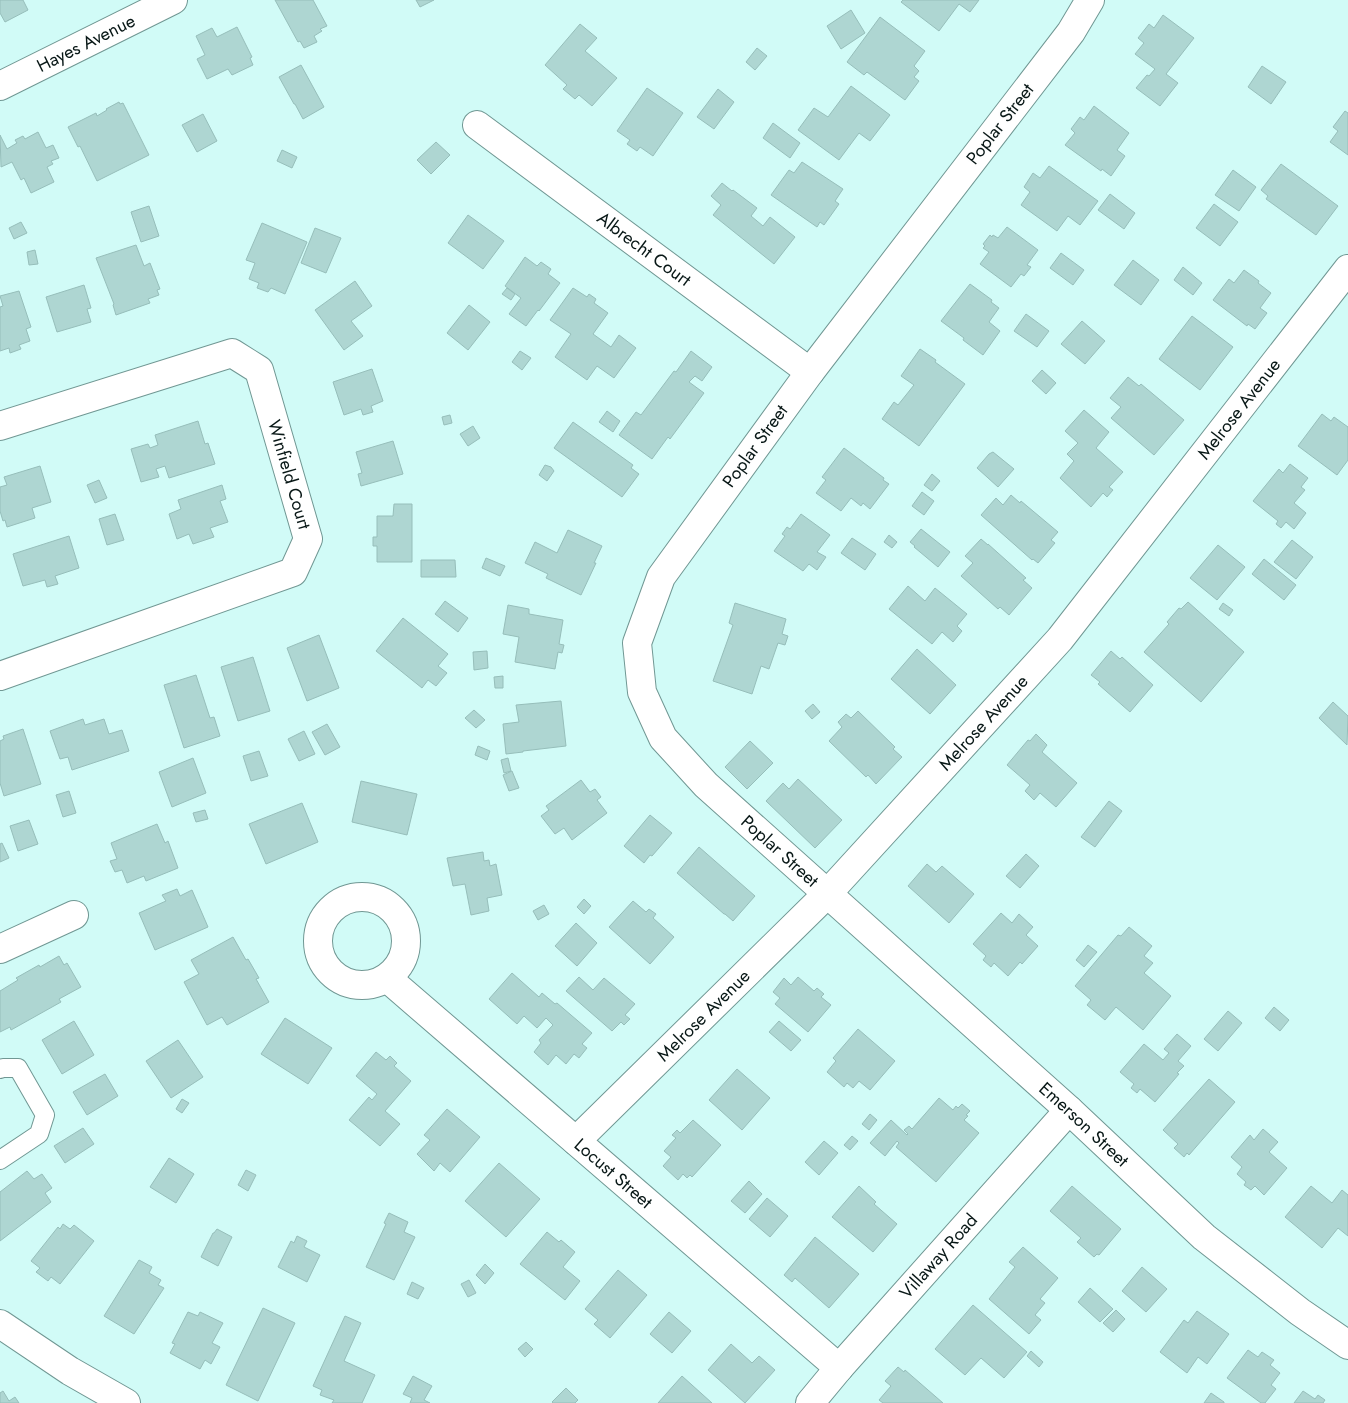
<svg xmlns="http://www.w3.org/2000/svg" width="1348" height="1403" font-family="Jost,sans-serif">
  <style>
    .building { fill: #aed6d2; stroke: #96beba }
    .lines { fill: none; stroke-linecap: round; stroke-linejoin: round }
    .service-casing { stroke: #709793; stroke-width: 20 }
    .minor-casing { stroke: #709793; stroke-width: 30 }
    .secondary-casing { stroke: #709793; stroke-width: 30 }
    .service { stroke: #fff; stroke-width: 18 }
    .minor { stroke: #fff; stroke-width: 28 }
    .secondary { stroke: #fff; stroke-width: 28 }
    .labels { text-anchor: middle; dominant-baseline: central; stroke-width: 4; stroke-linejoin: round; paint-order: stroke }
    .street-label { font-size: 18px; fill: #081716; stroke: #fefefe }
  </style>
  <rect width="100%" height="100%" fill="#d1fbf7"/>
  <path class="building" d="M0,0H23L28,10L5,22L0,13Z
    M275,0H313L327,26L320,29L322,31L314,36L317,42L304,48L300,41L298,42Z
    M416,0H434L420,7Z
    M903,0H979L970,12L959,4L939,31L901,2Z
    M851,10L865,33L841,49L827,26Z
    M1163,15L1194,38L1166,74L1178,83L1160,106L1136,88L1147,75L1149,76L1155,69L1135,54L1144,43L1138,38L1149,24L1154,28Z
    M880,17L925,51L914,66L919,71L914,77L919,81L905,100L867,72L864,75L847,62Z
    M580,24L597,38L585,51L617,78L592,106L579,95L575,99L563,89L567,85L545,65Z
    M237,27L252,57L250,58L253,65L232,75L228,69L207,79L197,59L205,55L196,36L212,28L217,37Z
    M757,48L767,56L755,70L746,62Z
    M301,65L324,107L303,119L295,104H294L279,77Z
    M1262,66L1286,82L1271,104L1248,87Z
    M851,86L890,115L870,141L859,133L839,160L798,130L814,108L828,117Z
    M647,88L683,113L653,156L640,147L637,151L627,144L630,140L617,131Z
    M718,89L734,102L714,129L697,117Z
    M119,102L120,104L123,103L149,155L97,181L80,146L78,147L68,127L96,113L97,116L107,110L106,109Z
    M1094,106L1129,133L1117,150L1125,156L1111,176L1102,169L1101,171L1065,145L1075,133L1071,129L1080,117L1084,120Z
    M1345,111L1348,113V155L1330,142L1338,131L1333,127Z
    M203,114L217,141L197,152L182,125Z
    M773,123L800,143L790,158L763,138Z
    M38,132L46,148L53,145L59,158L51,161L53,164L47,167L54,182L31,193L24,178L21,180L12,162L1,167L0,135L7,149L17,143L15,140L23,136L25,139Z
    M436,142L450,155L431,174L417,160Z
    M282,150L297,157L292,168L277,161Z
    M802,162L843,189L835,201L839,204L824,225L820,222L817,227L771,195L789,170L794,173Z
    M1281,164L1338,206L1316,235L1266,199L1268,196L1261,190Z
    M1049,166L1098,201L1080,225L1068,216L1057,231L1021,205L1030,192L1024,187L1033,173L1040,178Z
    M1233,170L1256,187L1239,211L1215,195Z
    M722,183L732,191L733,190L757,208L751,216L763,226L770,217L795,237L774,264L713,215L721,205L711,196Z
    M1110,194L1135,213L1124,229L1098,210Z
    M1214,204L1238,222L1220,246L1196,228Z
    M149,206L159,236L141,242L131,212Z
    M468,215L504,241L483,269L448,243Z
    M21,222L27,233L14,239L9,228Z
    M262,223L307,242L285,294L271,288L268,292L257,288L259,283L249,279L255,263L246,260Z
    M1007,227L1038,250L1027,265L1031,267L1024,276L1021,274L1011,287L980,264L989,252L983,248L985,246L983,244L990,235L992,237L993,235L998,238Z
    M315,228L341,238L326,273L301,263Z
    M136,245L144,266L150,263L160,289L157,290L159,295L148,299L150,303L116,315L113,305L114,304L96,258Z
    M35,250L38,264L29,265L27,252Z
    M1061,253L1084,270L1073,285L1050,268Z
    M525,257L537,266L541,262L551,269L548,274L560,283L539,311L538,310L526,326L509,314L521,298L505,286Z
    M1133,260L1159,280L1141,305L1114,285Z
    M1183,267L1202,283L1193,295L1174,280Z
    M1244,270L1259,281L1258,283L1271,293L1260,308L1267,313L1255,329L1248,324L1247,326L1213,300L1229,279L1234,283Z
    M355,281L372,306L351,321L363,336L344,350L315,310Z
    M970,284L992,300L991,302L999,308L989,322L1000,331L983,355L963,340L964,338L941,321Z
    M84,285L91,308L87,309L91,322L57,332L46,297Z
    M507,288L515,294L511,300L502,294Z
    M573,288L587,297L589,294L596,299L594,303L608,313L593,334L611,347L619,335L636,348L614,378L597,366L587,380L555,357L571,334L550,320Z
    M19,291L31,327L26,329L30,341L19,345L21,349L10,353L9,348L0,351V307L3,306L0,296Z
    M469,305L490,322L468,350L447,333Z
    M1026,314L1049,331L1037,347L1014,331Z
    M1192,316L1233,347L1200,390L1159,359Z
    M1082,321L1105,341L1085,364L1061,344Z
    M920,349L936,360L935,362L965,384L919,446L882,419L894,402L898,405L914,385L901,376Z
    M520,351L531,358L522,370L512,362Z
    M691,351L712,367L702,381L695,376L689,382L704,393L670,439L668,437L652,459L619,435L636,412L641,415L674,371L676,372Z
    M372,369L383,401L371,406L373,412L363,415L361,409L344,415L333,382Z
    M1042,370L1056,383L1046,394L1032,381Z
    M1128,377L1139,386L1141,384L1184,420L1154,455L1111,418L1121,407L1110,398Z
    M1084,410L1109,432L1096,448L1123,472L1109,487L1113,490L1107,497L1103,493L1091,507L1060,478L1074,461L1067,454L1078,443L1065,431Z
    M607,411L620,421L613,432L599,422Z
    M1322,414L1331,421L1334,417L1348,427V460L1337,475L1298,446Z
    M450,415L452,423L444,425L442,417Z
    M198,421L205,444L208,443L215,464L169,478L165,466L156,469L159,477L141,482L131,449L148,444L150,448L158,445L155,435Z
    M573,422L633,465L631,468L639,474L622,497L554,448Z
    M473,426L480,438L468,446L460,434Z
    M393,441L403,474L361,486L358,474L362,473L356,452Z
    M844,448L884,478L883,480L889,484L870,509L863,503L861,506L851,498L841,511L816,493L826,480L822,477Z
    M993,452L1014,469L998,487L977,468L989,454Z
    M1290,464L1308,478L1301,487L1305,490L1294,503L1306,513L1294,529L1286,522L1281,528L1276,524L1278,521L1253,501L1279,469L1283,473Z
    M545,465L551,467L554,471L547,481L539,475Z
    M40,466L51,502L32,508L35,518L7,527L5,520L3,521L0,511V487L7,485L4,477Z
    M932,474L940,481L932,491L924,485Z
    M99,480L107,498L95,503L87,485Z
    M222,485L226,499L220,501L228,522L210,528L214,537L193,544L189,534L177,539L169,514L181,509L178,500Z
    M922,492L934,501L924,515L912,506Z
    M1011,495L1020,503L1021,501L1058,532L1051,540L1055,543L1038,563L1033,559L1032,560L981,515L996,498L1003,505Z
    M394,504H412V562H377V546H373V537H377V516H393Z
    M115,514L124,540L107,545L99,519Z
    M801,514L830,535L817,552L826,557L817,570L809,564L803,571L774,551L785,536L782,534L787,527L790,529Z
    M921,529L950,552L938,567L914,547L915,546L910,542Z
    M568,530L602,546L594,563H596L581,595L546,578L548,574L525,563L535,542L557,553Z
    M889,535L897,542L892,548L884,542Z
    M69,536L79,568L55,576L58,584L47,587L45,580L23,586L13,554Z
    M852,538L876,554L865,570L841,553Z
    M981,539L988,545V544L1026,578L1023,580L1032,588L1009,615L1000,607L998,609L961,576L973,563L965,556Z
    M1292,540L1313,557L1296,579L1274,562Z
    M1218,545L1245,567L1217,600L1190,578Z
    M486,558L505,566L500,576L482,568Z
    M1264,559L1296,585L1284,600L1252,574Z
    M421,560H455L456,577H421Z
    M908,586L925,601L935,588L967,614L957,626L962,631L953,642L942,632L932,644L889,609Z
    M445,601L468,618L458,632L435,614Z
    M1188,602L1244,652L1201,702L1144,652L1169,624L1167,622L1179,608L1181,609Z
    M735,603L786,619L782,634L788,636L785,645L778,643L769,669L761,666L752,694L713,681L733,625L729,623Z
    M1223,603L1233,610L1229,616L1219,609Z
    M508,605L529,609V614L563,620L559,644L564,645L562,653L558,652L555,669L515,662L519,637L503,634Z
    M403,618L448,654L438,666L447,673L436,686L428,680L422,688L376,651Z
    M319,635L339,688L307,701L287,648Z
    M917,649L956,685L930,714L891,679Z
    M487,651L488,668L474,670L473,652Z
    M1111,651L1120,659L1122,657L1153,685L1130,712L1098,684L1100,682L1091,675Z
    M253,657L270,711L238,721L221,667Z
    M196,675L210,718L214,717L220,736L184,748L164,685Z
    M503,676V688H495L494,677Z
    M561,701L566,746L523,751V752L506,754L503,724L519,722L516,705Z
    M1333,702L1348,716L1347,745L1319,718Z
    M813,704L820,712L812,719L805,711Z
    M474,710L485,720L476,728L465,718Z
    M858,711L895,747L893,749L902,757L876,784L868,775L866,777L829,741L842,727L838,722L846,714L851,718Z
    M83,719L85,725L104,719L109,734L122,730L129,751L72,770L68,757L60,759L50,731Z
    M327,724L340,747L325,755L312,732Z
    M23,729L41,784L4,796L0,783V741L4,739L3,736Z
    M304,731L315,754L299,761L288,739Z
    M1036,734L1047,745L1042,752L1077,783L1056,807L1040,793L1034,800L1025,791L1030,785L1007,765L1028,740L1030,741Z
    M750,741L773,763L747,789L725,767Z
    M478,746L490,751L487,760L475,755Z
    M259,751L268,776L251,781L243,756Z
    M193,758L206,793L172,807L159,772Z
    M508,758L511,771L504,773L501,760Z
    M512,771L519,788L509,791L503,775Z
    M798,779L842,820L815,848L766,801L783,783L789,789Z
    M581,780L590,792L595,789L601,797L597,800L607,813L572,840L564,828L555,834L541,816L549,810L546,806Z
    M361,781L417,794L407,835L352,822Z
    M69,791L76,813L63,817L56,795Z
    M1109,801L1122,811L1095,847L1081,837Z
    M302,803L318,842L266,864L249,824Z
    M205,810L208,819L196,822L193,813Z
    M650,815L672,833L652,856L650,855L644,863L624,846Z
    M29,820L38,844L18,851L10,826Z
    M157,824L165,843L168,841L178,868L146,881L144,876L127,883L122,870L115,872L110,861L117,859L111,843Z
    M2,843L9,858L0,862V844Z
    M699,847L755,896L733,921L725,914H724L677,873Z
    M483,852L484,861L489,860L490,866L496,864L502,895L487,898L489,911L471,915L465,884L453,886L447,858Z
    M1026,854L1039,866L1020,888L1006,876Z
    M927,864L936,872L942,866L974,894L949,923L908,886Z
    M177,889L180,896L192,890L208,927L155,950L139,913L166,901L162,895Z
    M584,899L591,906L584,914L577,907Z
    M633,901L646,912L649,909L656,914L653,918L674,937L650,964L609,927Z
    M544,905L549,914L538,920L533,911Z
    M1001,913L1012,923L1019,914L1033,927L1026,935L1038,946L1022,964L1020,962L1008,976L994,963L991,967L983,960L986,956L973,944Z
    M576,923L597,943L577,966L555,946Z
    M1129,927L1152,946L1144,956L1153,963L1144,973L1171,996L1143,1030L1116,1007L1105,1020L1087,1005L1091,1000L1075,986L1118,935L1121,936Z
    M233,937L246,960L248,959L259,978L256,979L269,1002L227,1025L222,1017L207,1025L184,982L199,974L191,960Z
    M1088,945L1097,952L1084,967L1076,960Z
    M59,956L64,965L67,963L81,987L59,999L61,1002L11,1030L10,1027L0,1032V991L18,980L16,978L39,965L40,967Z
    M512,973L539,997L542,993L555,1004L557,1003L592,1033L582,1044L587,1048L579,1058L574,1054L566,1064L556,1055L548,1065L534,1052L541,1043L539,1040L553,1025L546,1018L537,1028L524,1016L517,1024L489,999Z
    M579,977L593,990L604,978L635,1004L625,1015L630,1019L624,1025L621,1022L612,1031L566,991Z
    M798,977L814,991L817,988L824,994L821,997L831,1005L808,1032L775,1004L780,998L773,992L784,978L791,985Z
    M1274,1007L1289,1020L1280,1031L1265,1018Z
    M1228,1011L1242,1023L1218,1051L1204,1039Z
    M285,1018L332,1048L308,1084L261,1054Z
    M74,1021L94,1055L62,1074L42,1040Z
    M779,1021L801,1040L791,1051L769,1032Z
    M858,1029L895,1061L870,1090L859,1081L853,1088L847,1083L844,1087L827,1072L836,1061L833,1058Z
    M1177,1034L1191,1046L1178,1061L1184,1066L1177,1073L1179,1074L1155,1102L1140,1089L1137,1093L1131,1088L1134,1084L1120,1072L1144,1044L1163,1060L1169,1053L1164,1049Z
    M178,1040L203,1077L171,1098L146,1061Z
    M376,1052L386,1060L390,1056L397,1063L394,1066L411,1081L385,1111L400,1124L380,1146L349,1120L369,1097L372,1100L377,1094L356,1076Z
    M737,1069L770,1098L742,1130L709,1100Z
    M105,1074L118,1096L87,1115L73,1092Z
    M1209,1079L1235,1102L1189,1155L1187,1153L1184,1157L1174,1148L1178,1144L1163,1130Z
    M939,1098L953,1110L956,1106L958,1108L962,1104L970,1111L966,1115L968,1116L964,1120L979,1133L936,1182L896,1147L899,1143L897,1141L885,1156L870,1143L891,1120L907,1135L908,1134L904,1130L909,1126L912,1129Z
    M182,1099L189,1103L182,1113L176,1109Z
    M447,1109L480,1137L450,1172L440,1163L434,1171L417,1154L430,1140L424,1135Z
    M870,1114L877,1120L869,1130L862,1124Z
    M693,1120L721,1145L692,1177L690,1175L687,1178L683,1174L678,1180L663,1166L671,1157L664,1151L676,1138L672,1135L677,1130L680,1133Z
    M83,1128L94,1144L65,1163L54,1146Z
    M1263,1129L1278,1142L1269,1152L1287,1168L1264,1195L1255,1186L1251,1190L1244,1185L1246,1182L1237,1174L1242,1167L1231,1157L1250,1135L1254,1140Z
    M852,1136L858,1141L850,1150L844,1145Z
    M824,1141L838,1153L819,1175L805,1162Z
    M169,1158L194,1174L176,1203L150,1187Z
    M499,1163L540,1199L506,1237L465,1201Z
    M246,1170L256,1175L248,1191L238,1185Z
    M27,1171L34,1179L42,1174L52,1188L45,1193L51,1202L0,1241V1192Z
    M749,1181L762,1194L745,1213L731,1201Z
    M859,1186L876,1202L874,1204L897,1224L873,1252L832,1217Z
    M1072,1186L1121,1229L1099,1255L1097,1254L1094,1257L1077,1242L1081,1238L1050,1211Z
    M1311,1186L1332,1203L1342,1190L1348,1195V1236L1338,1228L1322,1248L1285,1217Z
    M767,1198L788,1216L770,1237L749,1219Z
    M389,1213L408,1222L404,1232L415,1237L394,1280L366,1267L386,1224L384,1223Z
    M63,1224L70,1229L74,1225L94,1241L60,1284L51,1277L48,1281L36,1272L40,1268L31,1261L58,1227L60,1229Z
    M217,1229L232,1237L218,1266L201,1257L213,1233H214Z
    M547,1232L559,1242L561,1240L575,1252L563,1267L580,1281L565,1300L520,1264Z
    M297,1236L307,1241L304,1247L320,1255L307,1282L278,1267L291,1241L294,1243Z
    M815,1237L859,1274L829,1308L795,1278L792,1282L784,1275Z
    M1023,1247L1058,1278L1040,1299L1045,1303L1035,1315L1041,1320L1029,1334L989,1299L1015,1267L1009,1262Z
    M139,1260L152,1267L149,1273L161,1280L158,1285L164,1288L134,1334L104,1316Z
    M485,1264L494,1273L485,1284L476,1275Z
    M1142,1267L1167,1289L1146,1312L1122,1291Z
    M618,1270L647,1295L610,1338L594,1324L598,1320L585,1309Z
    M469,1280L476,1293L468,1297L461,1284Z
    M412,1282L424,1288L418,1299L407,1294Z
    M1090,1288L1113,1309L1100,1322L1078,1302Z
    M973,1305L1027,1352L1004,1378L981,1358L965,1375L935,1349Z
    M263,1308L295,1323L258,1401L226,1385Z
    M1116,1310L1125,1319L1113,1332L1103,1323Z
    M1197,1311L1229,1334L1207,1364L1198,1357L1187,1373L1160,1352L1184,1320L1188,1323Z
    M188,1312L198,1316L200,1312L223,1323L212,1343L220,1347L211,1364L205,1360L200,1369L170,1353L175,1344L172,1343Z
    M669,1312L691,1331L672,1353L650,1334Z
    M345,1316L361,1323L344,1361L375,1375L362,1403H332L334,1400L320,1395L322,1390L313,1386Z
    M526,1342L533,1349L525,1357L518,1349Z
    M731,1344L752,1363L759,1356L775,1370L745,1403L708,1370Z
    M1248,1350L1258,1357L1262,1352L1274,1360L1270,1365L1280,1373L1271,1385L1276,1389L1265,1403H1261L1227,1378Z
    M1031,1351L1043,1362L1039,1367L1027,1356Z
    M898,1367L904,1372L905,1370L943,1403H883L879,1400L891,1386L885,1381Z
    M413,1376L432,1386L424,1400L430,1403H410L412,1398L403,1394Z
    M682,1376L712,1403H658Z
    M566,1388L578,1400L575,1403H553L552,1402Z
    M3,1391L9,1401L15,1397L19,1403H0V1393Z
    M1303,1391L1315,1399L1318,1395L1325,1400L1323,1403H1294Z
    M1211,1393L1224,1402V1403H1204Z"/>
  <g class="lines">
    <defs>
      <path id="service" d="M0,1069L3,1068H18L45,1115L39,1134L0,1160"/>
      <g id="minor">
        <path id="s1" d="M1090,0L1071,32L810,372L661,577L637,643L642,692L663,738L706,785L1069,1110L1204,1237L1300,1312L1348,1345"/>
        <path id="s2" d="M0,86L173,0"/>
        <path id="s3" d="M477,125L810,372"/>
        <path id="s4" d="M0,426L232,353L259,370L308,539L293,572L0,676"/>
        <circle cx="362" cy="941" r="44"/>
        <path d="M0,949L74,915"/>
        <path id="s5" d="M387,978L839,1368"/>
        <path id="s6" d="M576,1141L827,894L1060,639L1348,269"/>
        <path id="s7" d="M810,1403L839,1368L1069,1110"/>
      </g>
      <path id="secondary" d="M0,1324L70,1371L126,1403"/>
    </defs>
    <use href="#service" class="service-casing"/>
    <use href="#minor" class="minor-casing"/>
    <use href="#secondary" class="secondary-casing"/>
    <use href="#service" class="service"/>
    <use href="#minor" class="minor"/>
    <use href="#secondary" class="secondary"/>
  </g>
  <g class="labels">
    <g class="street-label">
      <text stroke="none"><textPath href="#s2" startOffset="96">Hayes Avenue</textPath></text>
      <text transform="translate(1000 124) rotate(-52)">Poplar Street</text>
      <text stroke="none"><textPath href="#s3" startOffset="208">Albrecht Court</textPath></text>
      <text stroke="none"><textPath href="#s6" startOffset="989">Melrose Avenue</textPath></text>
      <text transform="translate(755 446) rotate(-54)">Poplar Street</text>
      <text stroke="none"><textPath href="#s4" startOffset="384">Winfield Court</textPath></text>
      <text stroke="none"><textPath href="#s6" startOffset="584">Melrose Avenue</textPath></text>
      <text stroke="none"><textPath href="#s1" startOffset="1052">Poplar Street</textPath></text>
      <text stroke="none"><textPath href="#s6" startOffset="179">Melrose Avenue</textPath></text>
      <text stroke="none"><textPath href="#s1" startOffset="1461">Emerson Street</textPath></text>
      <text stroke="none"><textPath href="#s5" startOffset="299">Locust Street</textPath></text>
      <text stroke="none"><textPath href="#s7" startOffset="195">Villaway Road</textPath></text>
    </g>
  </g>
</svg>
